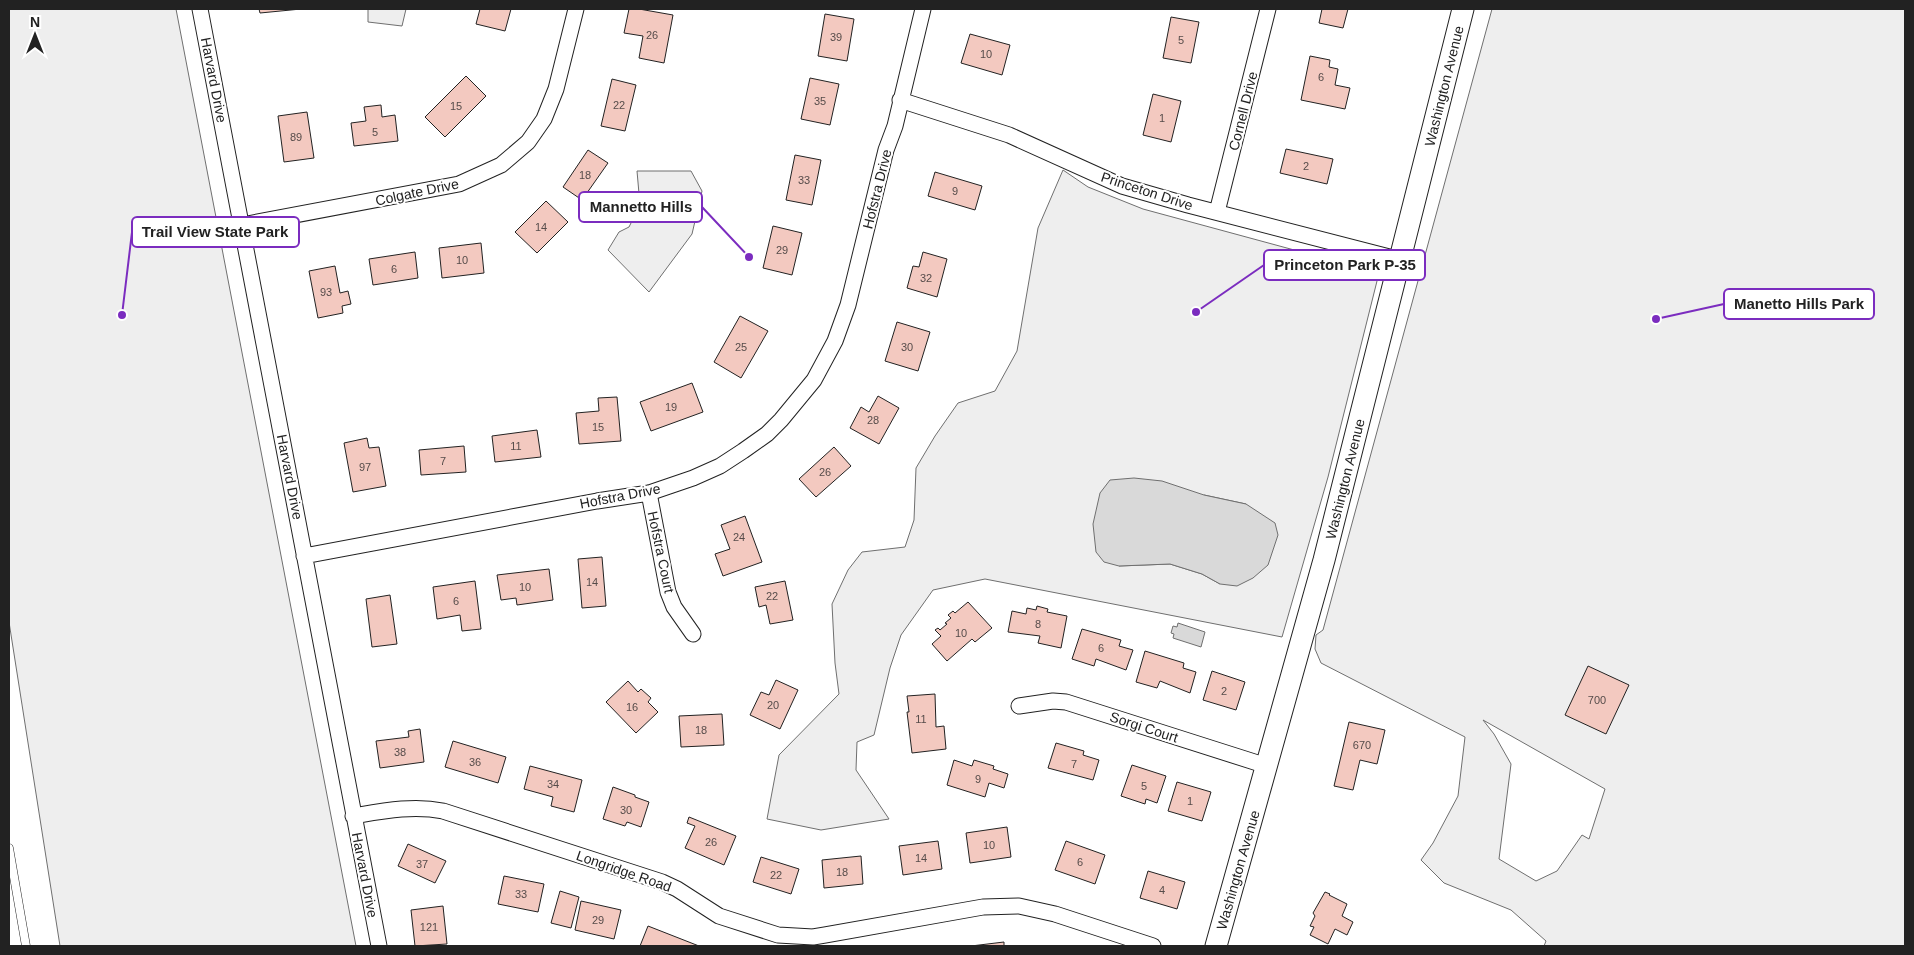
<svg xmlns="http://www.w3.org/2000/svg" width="1914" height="955" font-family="Arial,sans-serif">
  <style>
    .green { fill: #eee; stroke: #6f6f6f; fill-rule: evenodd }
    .water { fill: #d9d9d9; stroke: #6f6f6f }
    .building { fill: #f3c9c0; stroke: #222 }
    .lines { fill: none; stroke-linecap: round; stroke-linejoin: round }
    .service-casing { stroke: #222; stroke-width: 9 }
    .minor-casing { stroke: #222; stroke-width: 17 }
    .secondary-casing { stroke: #222; stroke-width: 23 }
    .service { stroke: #fff; stroke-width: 8 }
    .minor { stroke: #fff; stroke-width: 15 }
    .secondary { stroke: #fff; stroke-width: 21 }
    .labels { text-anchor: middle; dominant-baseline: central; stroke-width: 4; stroke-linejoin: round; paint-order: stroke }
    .number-label { font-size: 11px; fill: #564c4a }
    .street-label { font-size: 14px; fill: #222; stroke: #fff }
    .leader { fill: none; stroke: #7b2cbf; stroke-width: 2 }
    .callout-dot { fill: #7b2cbf; stroke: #fff; stroke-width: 2 }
    .callout { fill: #fff; stroke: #7b2cbf; stroke-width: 2 }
    .callout-label { font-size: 15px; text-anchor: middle; font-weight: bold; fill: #222 }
  </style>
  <rect width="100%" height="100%" fill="#fff"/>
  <path class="green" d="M9,9H176L356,946H60L9,622Z
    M368,9H406L402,26L368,22Z
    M1492,9H1905V946H1544L1546,941L1511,910L1444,883L1421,860L1433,843L1458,796L1465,737L1321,663L1315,649L1316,635L1323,630ZM1483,720L1605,789L1589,839L1582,835L1557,871L1536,881L1499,859L1511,764L1494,734Z
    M1063,170L1088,187L1143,209L1379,273L1328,477L1282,637L985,579L933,590L901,635L890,668L874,735L857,742L856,770L889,819L821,830L767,819L779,755L839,694L835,663L832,604L848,570L862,552L905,547L914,520L916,468L935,436L958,403L995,391L1017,351L1038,228ZM1204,495L1246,504L1220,584L1202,574L1170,564L1119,566Z
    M637,171H691L702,191L692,234L649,292L608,250L619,232L629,227L640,205Z"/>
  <path class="water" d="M1134,478L1162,481L1204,495L1246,504L1275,523L1278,535L1268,565L1253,578L1237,586L1220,584L1202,574L1170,564L1119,566L1104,562L1096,552L1093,524L1100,493L1110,480Z
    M1178,623L1205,632L1201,647L1173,638L1174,634L1171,633L1173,626L1177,627Z"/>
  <path class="building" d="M259,9H301L260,13Z
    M480,9H511L505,31L476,24Z
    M629,9H639L673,15L664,63L639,58L643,36L624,33Z
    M1322,9H1348L1343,28L1319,23Z
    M825,14L854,19L847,61L818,56Z
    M1171,17L1199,22L1191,63L1163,58Z
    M970,34L1010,45L1002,75L961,63Z
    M1310,56L1330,60L1329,67L1338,69L1335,85L1350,88L1345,109L1301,100Z
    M466,76L486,96L445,137L425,117Z
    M810,78L839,84L830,125L801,119Z
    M612,79L636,85L625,131L601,126Z
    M1153,94L1181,101L1171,142L1143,135Z
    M381,105L382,117L395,115L398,141L354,146L351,123L366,121L364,107Z
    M307,112L314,158L284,162L278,116Z
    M1286,149L1333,159L1327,184L1280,173Z
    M588,150L608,163L582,200L563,187Z
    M795,155L821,160L812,205L786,200Z
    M935,172L982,186L975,210L928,196Z
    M546,201L568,222L537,253L515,232Z
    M773,226L802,233L792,275L763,268Z
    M481,243L484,273L442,278L439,248Z
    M415,252L418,278L373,285L369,259Z
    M923,252L947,259L937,297L907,288L913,266L919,267Z
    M335,266L340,293L348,291L351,304L342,306L343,313L318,318L309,271Z
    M740,316L768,331L741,378L714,362Z
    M897,322L930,332L918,371L885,361Z
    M692,383L703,412L651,431L640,402Z
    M878,396L899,408L879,444L850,428L861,407L869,412Z
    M617,397L621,441L579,444L576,413L599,411L598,398Z
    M537,430L541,457L495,462L492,436Z
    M367,438L369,448L379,447L386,486L353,492L344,443Z
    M464,446L466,472L421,475L419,450Z
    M834,447L851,466L816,497L799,479Z
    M745,516L762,562L723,576L715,554L730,549L721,525Z
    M602,557L606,606L582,608L578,559Z
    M549,569L553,600L517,605L516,598L501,600L497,575Z
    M475,581L481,629L462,631L460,615L437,619L433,587Z
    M785,581L793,620L770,624L766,605L759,607L755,587Z
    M390,595L397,644L372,647L366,599Z
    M968,602L992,628L975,642L972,639L947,661L932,644L941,636L935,630L938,628L940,630L947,624L945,623L951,618L948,615L953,611L955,613Z
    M1037,606L1048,609L1047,612L1067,616L1061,648L1038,643L1040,636L1008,632L1012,611L1026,614L1027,608L1036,610Z
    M1082,629L1121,640L1119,646L1133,650L1126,670L1096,659L1094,666L1072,659Z
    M1145,651L1184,663L1183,668L1196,672L1190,693L1160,681L1157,688L1136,682Z
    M1588,666L1629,685L1606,734L1565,715Z
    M1212,671L1245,682L1236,710L1203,700Z
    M776,680L798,690L780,729L750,715L761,692L769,695Z
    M628,681L638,692L641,689L651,698L648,702L658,712L636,733L606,702Z
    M935,694L936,727L944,726L946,749L912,753L907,712H909L907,696Z
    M722,714L724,745L681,747L679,716Z
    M1349,722L1385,730L1377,764L1360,760L1353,790L1334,786Z
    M420,729L424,762L380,768L376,741L409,737L408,731Z
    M453,741L506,757L498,783L445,767Z
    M1056,743L1084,751L1083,755L1099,760L1093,780L1048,768Z
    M954,760L972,766L974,760L994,766L993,769L1008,774L1004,788L989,783L985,797L947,785Z
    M1132,765L1166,776L1157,803L1146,799L1145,804L1121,796Z
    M530,766L582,780L574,812L551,806L553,797L524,789Z
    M1177,782L1211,792L1202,821L1168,811Z
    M613,787L635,795V797L649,802L641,827L627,822L625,826L603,819Z
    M689,817L736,836L724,865L685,848L695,826L687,823Z
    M1007,827L1011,857L970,863L966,833Z
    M938,841L942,869L903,875L899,846Z
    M1066,841L1105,855L1095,884L1055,870Z
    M408,844L446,861L435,883L398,866Z
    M861,856L863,884L824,888L822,860Z
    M761,857L799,869L791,894L753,882Z
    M1148,871L1185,882L1177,909L1140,898Z
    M504,876L544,884L538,912L498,904Z
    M560,891L579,897L571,928L551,923Z
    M1325,892L1330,894L1329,895L1347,904L1342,916L1353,922L1347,935L1335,929L1328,944L1310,935L1314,927L1310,926L1315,916L1313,913Z
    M581,901L621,910L614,939L575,930Z
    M443,906L447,944L415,946L411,910Z
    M648,926L699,946H640Z
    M1004,942V946H971Z"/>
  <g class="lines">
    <defs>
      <path id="service" d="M9,848L26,946"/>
      <path id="minor" d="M200,9L379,946
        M900,100L1009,135L1122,186L1188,205L1401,260
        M1217,212L1268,9
        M242,225L459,184L501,165L528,142L544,119L556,89L576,9
        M649,493L668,592L674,607L693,634
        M304,556L597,501L649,493L693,478L720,466L743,451L767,434L781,420L814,380L835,341L848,305L886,150L895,126L923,9
        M1019,706L1053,701L1066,702L1267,766
        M353,816C383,811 413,805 443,811L662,882L677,889L719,916L778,935L813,937L825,935L983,907L1019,906L1055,914L1153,946"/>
      <path id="secondary" d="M1216,946L1324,560L1463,9"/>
    </defs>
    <use href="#service" class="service-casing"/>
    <use href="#minor" class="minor-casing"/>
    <use href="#secondary" class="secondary-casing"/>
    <use href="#service" class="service"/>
    <use href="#minor" class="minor"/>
    <use href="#secondary" class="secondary"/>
  </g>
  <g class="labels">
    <g class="number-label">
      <text x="652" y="35">26</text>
      <text x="836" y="37">39</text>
      <text x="1181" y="40">5</text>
      <text x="986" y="54">10</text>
      <text x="1321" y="77">6</text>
      <text x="820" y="101">35</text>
      <text x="619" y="105">22</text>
      <text x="456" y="106">15</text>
      <text x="1162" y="118">1</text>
      <text x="375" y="132">5</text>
      <text x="296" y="137">89</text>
      <text x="1306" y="166">2</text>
      <text x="585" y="175">18</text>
      <text x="804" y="180">33</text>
      <text x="955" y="191">9</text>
      <text x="541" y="227">14</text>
      <text x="782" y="250">29</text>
      <text x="462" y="260">10</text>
      <text x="394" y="269">6</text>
      <text x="926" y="278">32</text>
      <text x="326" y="292">93</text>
      <text x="741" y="347">25</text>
      <text x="907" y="347">30</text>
      <text x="671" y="407">19</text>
      <text x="873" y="420">28</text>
      <text x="598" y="427">15</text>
      <text x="516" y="446">11</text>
      <text x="443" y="461">7</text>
      <text x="365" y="467">97</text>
      <text x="825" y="472">26</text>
      <text x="739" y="537">24</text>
      <text x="592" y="582">14</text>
      <text x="525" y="587">10</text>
      <text x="772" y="596">22</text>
      <text x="456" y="601">6</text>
      <text x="1038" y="624">8</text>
      <text x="961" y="633">10</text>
      <text x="1101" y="648">6</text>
      <text x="1224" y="691">2</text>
      <text x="1597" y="700">700</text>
      <text x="773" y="705">20</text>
      <text x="632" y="707">16</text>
      <text x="921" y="719">11</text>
      <text x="701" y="730">18</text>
      <text x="1362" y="745">670</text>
      <text x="400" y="752">38</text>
      <text x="475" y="762">36</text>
      <text x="1074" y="764">7</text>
      <text x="978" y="779">9</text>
      <text x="553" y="784">34</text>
      <text x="1144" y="786">5</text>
      <text x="1190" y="801">1</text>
      <text x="626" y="810">30</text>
      <text x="711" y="842">26</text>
      <text x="989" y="845">10</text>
      <text x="921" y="858">14</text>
      <text x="1080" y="862">6</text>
      <text x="422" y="864">37</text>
      <text x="842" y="872">18</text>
      <text x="776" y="875">22</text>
      <text x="1162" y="890">4</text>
      <text x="521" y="894">33</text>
      <text x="598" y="920">29</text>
      <text x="429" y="927">121</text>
    </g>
    <g class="street-label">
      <text transform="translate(214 80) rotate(79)">Harvard Drive</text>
      <text transform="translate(1444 86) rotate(-76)">Washington Avenue</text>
      <text transform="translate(1243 111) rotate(-76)">Cornell Drive</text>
      <text transform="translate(877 189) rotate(-76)">Hofstra Drive</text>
      <text transform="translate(1147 191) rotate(18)">Princeton Drive</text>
      <text transform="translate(417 192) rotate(-12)">Colgate Drive</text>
      <text transform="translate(290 477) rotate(79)">Harvard Drive</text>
      <text transform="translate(1345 479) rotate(-76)">Washington Avenue</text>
      <text transform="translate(620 496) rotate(-11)">Hofstra Drive</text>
      <text transform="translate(661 552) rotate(78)">Hofstra Court</text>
      <text transform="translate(1144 727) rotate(18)">Sorgi Court</text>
      <text transform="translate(1238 870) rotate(-74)">Washington Avenue</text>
      <text transform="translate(624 871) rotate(19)">Longridge Road</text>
      <text transform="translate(365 875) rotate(79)">Harvard Drive</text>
    </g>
  </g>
  <path class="leader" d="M749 257L702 207M122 315L132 232M1196 312L1264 265M1656 319L1724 304"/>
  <g class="callout-dot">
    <circle cx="749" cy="257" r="5"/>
    <circle cx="122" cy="315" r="5"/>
    <circle cx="1196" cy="312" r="5"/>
    <circle cx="1656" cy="319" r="5"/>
  </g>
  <g class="callout">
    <rect x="579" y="192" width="123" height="30" rx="5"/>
    <rect x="132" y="217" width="167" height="30" rx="5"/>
    <rect x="1264" y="250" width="161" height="30" rx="5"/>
    <rect x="1724" y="289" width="150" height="30" rx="5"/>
  </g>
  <g class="callout-label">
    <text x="641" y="212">Mannetto Hills</text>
    <text x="215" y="237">Trail View State Park</text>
    <text x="1345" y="270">Princeton Park P-35</text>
    <text x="1799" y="309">Manetto Hills Park</text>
  </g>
  <rect width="1914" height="955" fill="none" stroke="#222222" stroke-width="20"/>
  <g transform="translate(35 35)" stroke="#ffffff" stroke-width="4" paint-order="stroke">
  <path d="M0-4L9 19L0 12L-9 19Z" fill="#222222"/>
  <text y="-8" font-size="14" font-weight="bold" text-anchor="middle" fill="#222222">N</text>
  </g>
</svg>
